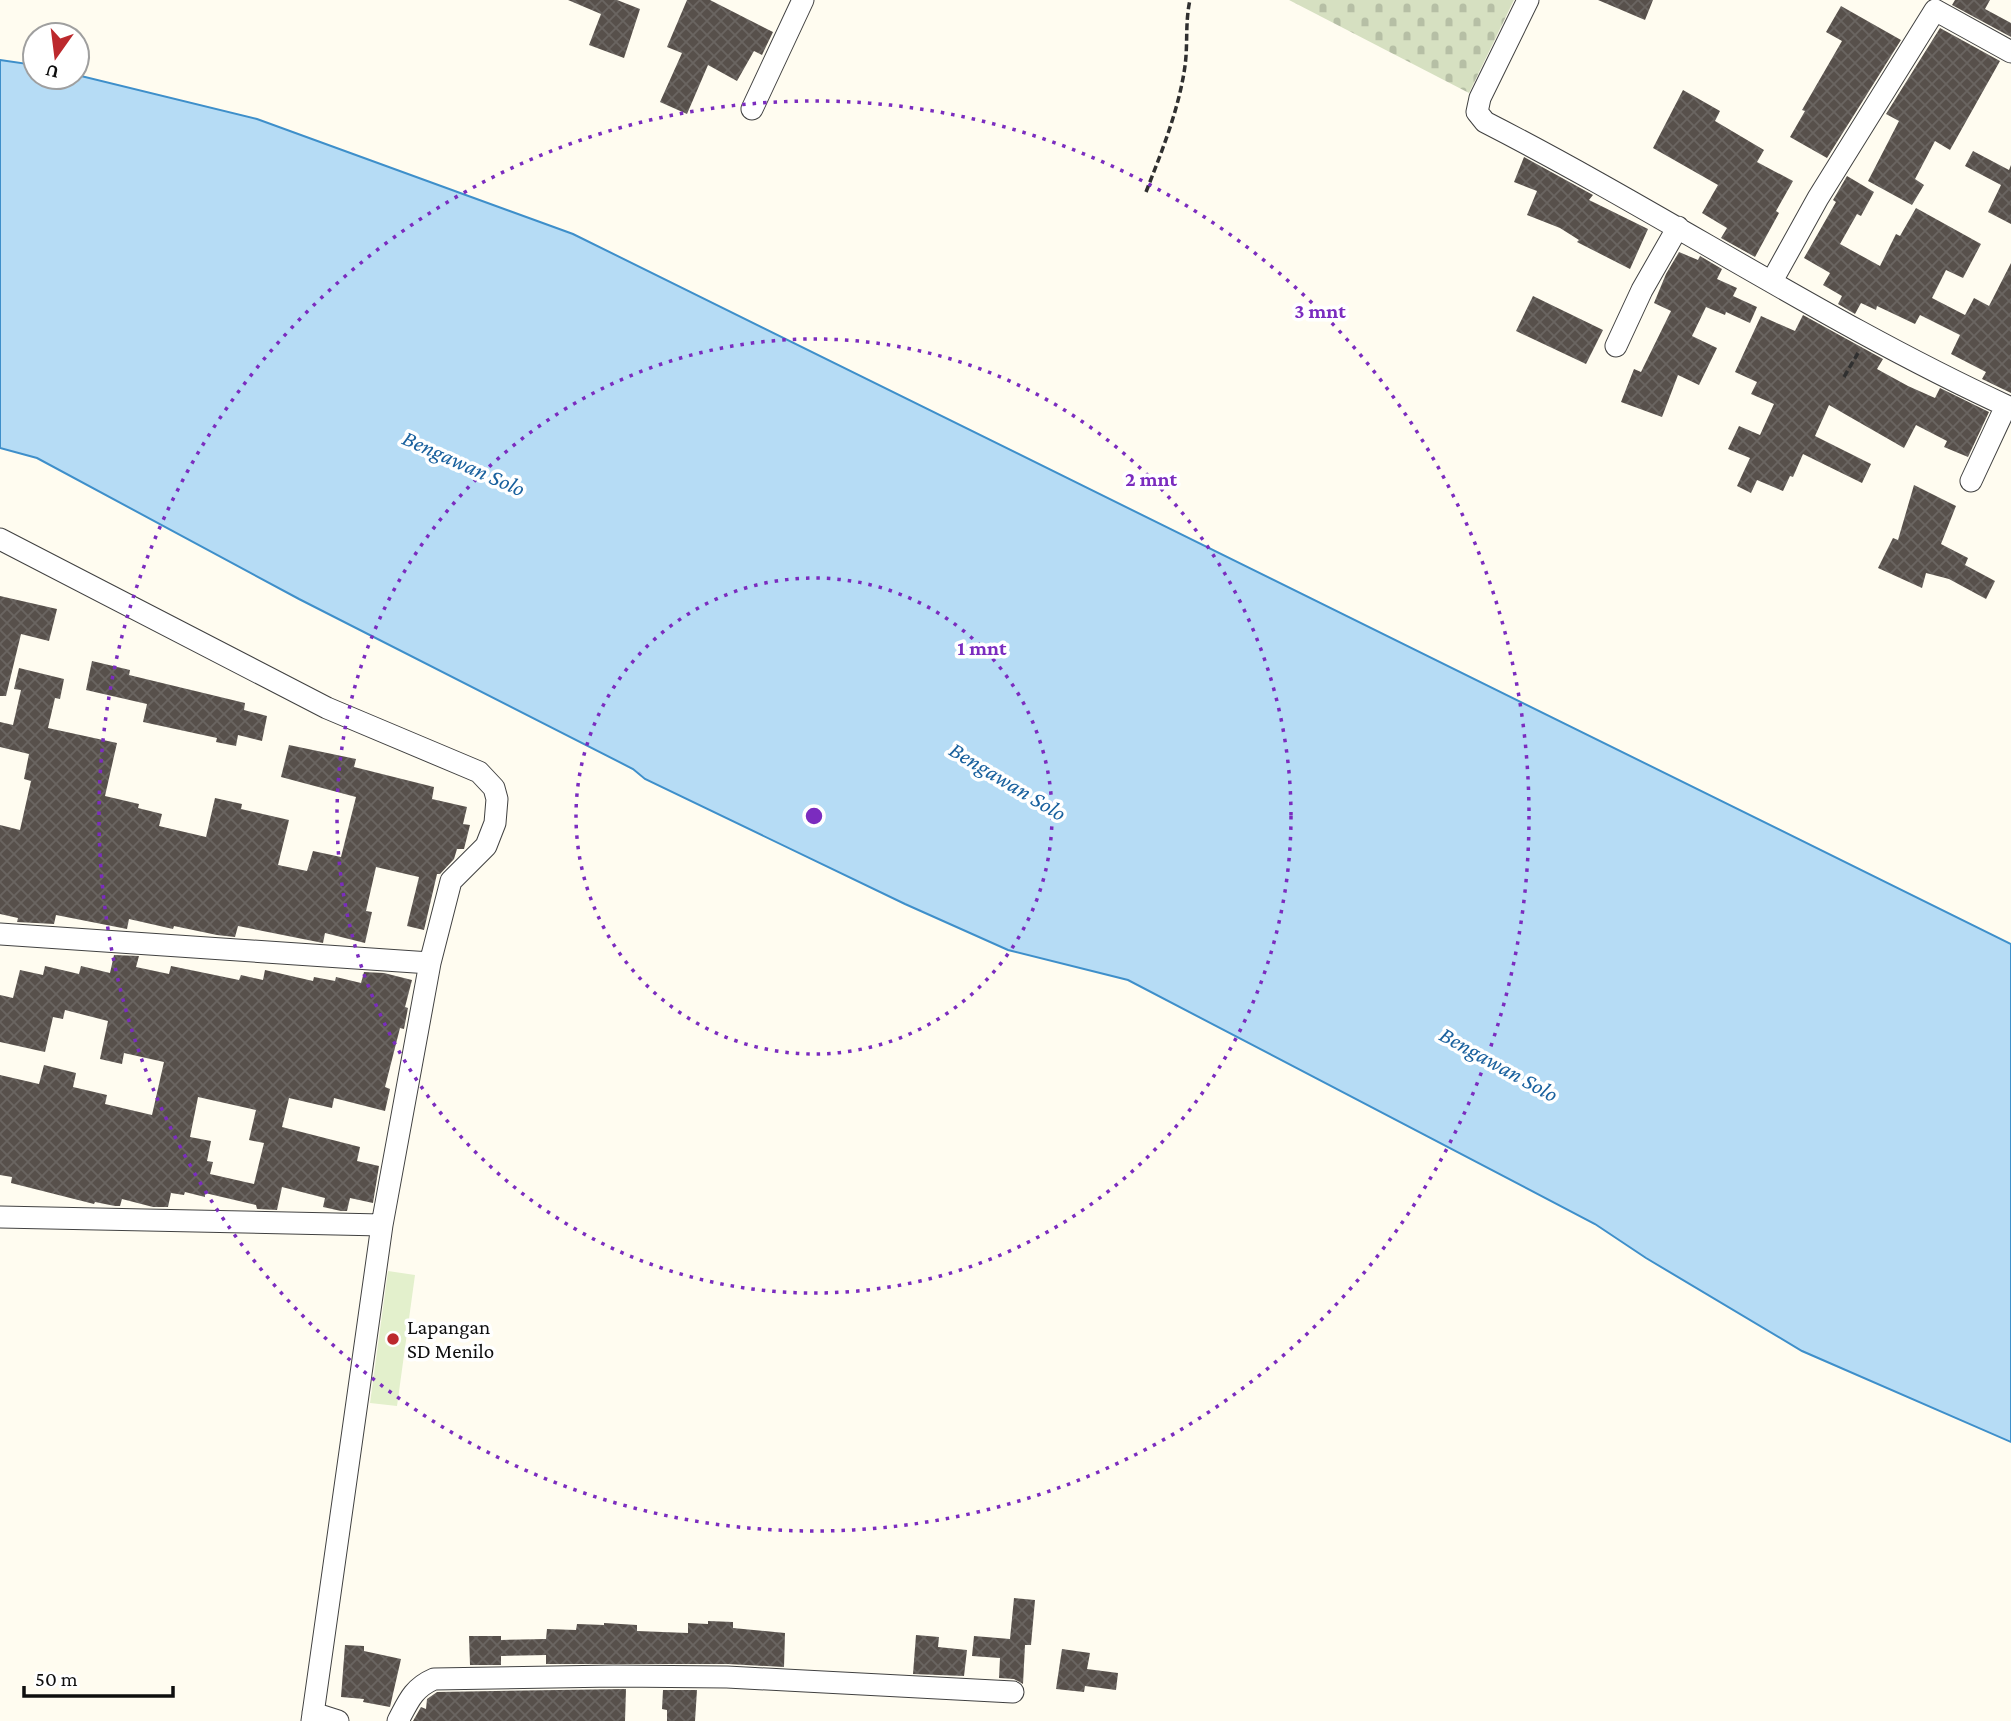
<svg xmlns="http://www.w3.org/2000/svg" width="2011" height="1721" font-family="'Crimson Pro',serif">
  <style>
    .cemetery { fill: url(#cemetery-stones) }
    .pitch { fill: #e3f0cc }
    .water { fill: #b6dcf5; stroke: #3e8fca; stroke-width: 2 }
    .building { fill: url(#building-cross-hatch); fill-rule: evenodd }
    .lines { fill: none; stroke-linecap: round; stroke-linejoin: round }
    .street-casing { stroke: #414141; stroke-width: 23 }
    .path { stroke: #303030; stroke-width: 3.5; stroke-dasharray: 7 3.5; stroke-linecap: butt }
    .street { stroke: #fff; stroke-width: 21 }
    .ring { fill: none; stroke: #7b2cbf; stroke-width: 3.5; stroke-dasharray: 3.5 7 }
    .poi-dot { fill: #bc292d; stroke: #fff; stroke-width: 2.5 }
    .labels { text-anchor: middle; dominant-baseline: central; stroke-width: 7; stroke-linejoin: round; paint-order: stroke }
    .poi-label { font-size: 21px; fill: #0e0e0e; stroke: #fff; text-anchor: start }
    .water-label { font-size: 23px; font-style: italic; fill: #1a619e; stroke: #fff }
    .centre { fill: #7b2cbf; stroke: #fff; stroke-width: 3.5 }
    .ring-label { font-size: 21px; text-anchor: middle; font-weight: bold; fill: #7b2cbf; stroke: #fff; stroke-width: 7; stroke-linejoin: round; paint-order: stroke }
  </style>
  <defs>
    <pattern id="cemetery-stones" width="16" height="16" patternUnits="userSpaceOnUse" patternTransform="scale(1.75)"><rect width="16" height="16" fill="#d6e0c1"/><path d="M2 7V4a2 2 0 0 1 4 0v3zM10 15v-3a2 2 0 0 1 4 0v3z" fill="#b6bfa5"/></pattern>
    <pattern id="building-cross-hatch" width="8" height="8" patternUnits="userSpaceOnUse" patternTransform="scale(1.75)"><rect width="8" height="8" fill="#57504b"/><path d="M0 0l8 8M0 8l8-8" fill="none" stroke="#6a6561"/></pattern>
  </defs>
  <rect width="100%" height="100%" fill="#fffcf0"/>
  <path class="cemetery" d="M1289,0H1514L1469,93Z"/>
  <path class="pitch" d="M388,1271L415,1275L397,1406L370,1403Z"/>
  <path class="water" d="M0,60L35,65V77H77V75L257,119L573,234L2011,944V1442L1802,1351L1646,1258L1595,1224L1128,980L1008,950L905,904L645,779L633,769L299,599L37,458L0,448Z"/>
  <path class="building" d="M568,0H617L640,9L624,58L589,45L601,14Z
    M687,0H710L773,32L762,55L754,51L737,81L708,65L687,114L660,102L682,53L667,47Z
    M1598,0H1653L1645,20Z
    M1955,0H1990L1985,9L2011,23V37L1952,5Z
    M1841,6L1901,40L1827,158L1790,137L1805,111L1802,110L1842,41L1826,32Z
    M1940,28L2000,61L1950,150L1935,141L1915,179L1924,185L1912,205L1868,181L1899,121L1886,114Z
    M1683,90L1720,111L1715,121L1764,150L1757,162L1793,181L1776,211L1779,213L1755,257L1721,238L1727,228L1702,213L1718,185L1653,148Z
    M1973,151L2009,170L2011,165V224L1988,212L2001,185L1965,166Z
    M1524,157L1593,195L1589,200L1648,229L1630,269L1577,242L1579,240L1560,228L1527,215L1537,191L1514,182Z
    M1847,176L1874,192L1861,216L1857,214L1840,244L1880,266L1896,234L1900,236L1916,208L1981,244L1963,278L1946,270L1932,298L1965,315L1974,298L1989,306L2011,263V393L1982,379L1986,372L1951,354L1960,335L1920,315L1915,324L1877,306L1876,310L1861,303L1855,314L1838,304L1842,296L1823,285L1830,273L1804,258L1836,202L1833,200Z
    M1679,252L1698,260L1700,256L1722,269L1717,279L1737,288L1733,296L1757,307L1750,323L1726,312L1725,315L1706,307L1692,336L1717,348L1699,385L1678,375L1662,417L1621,402L1634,369L1641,372L1671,311L1654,303L1666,274Z
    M1533,296L1603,330L1586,364L1516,331Z
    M1803,315L1883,359L1877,369L1908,386L1935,398L1940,388L1989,412L1968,457L1944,447L1947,441L1916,425L1904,448L1829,405L1815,436L1871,464L1862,483L1803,454L1793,477L1790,476L1783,491L1757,480L1751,493L1737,486L1750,458L1728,449L1739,426L1760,435L1774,404L1751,394L1757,382L1735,372L1761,316L1795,331Z
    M1914,485L1956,506L1941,544L1968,558L1965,565L1995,581L1986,599L1949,579L1926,573L1922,588L1878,568L1893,538L1898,540Z
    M0,596L57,609L49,641L21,634L6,696H0Z
    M92,661L130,670L129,675L245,703L244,710L267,716L262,741L238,735L236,746L216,742L217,738L143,722L147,704L86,690Z
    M19,668L64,679L60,699L55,698L48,728L117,743L105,796L139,804L138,808L162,814L159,826L206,837L215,798L242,804L241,809L289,820L278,865L307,871L313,851L341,857L356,797L281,777L289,745L356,759L354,767L434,787L432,799L467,807L463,824L470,825L464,849H457L454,859L440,874H437L424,930L407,926L419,877L376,867L366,911L372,912L365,943L325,933L323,943L238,926L235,937L217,935L174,926L173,929L129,919L127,929L56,915L54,924L17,922L18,918L0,914V825L20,830L31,781L24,779L29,754L0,747V722L13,725L21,690L14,689Z
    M114,955L139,956L136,967L169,974L171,966L239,980L241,975L263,980L265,970L313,981L314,977L335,981L336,977L361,983L364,972L384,973L412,980L405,1007L408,1008L404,1029L400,1028L385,1087L390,1089L385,1111L334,1098L332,1108L289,1098L282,1127L360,1147L357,1161L379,1166L373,1203L350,1198L347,1211H341L323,1207L325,1198L282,1187L277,1210L257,1209L256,1205L205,1193V1197L185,1192L184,1195L171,1193L168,1207H153L122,1199L120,1206H115L95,1202L94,1204L11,1183L12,1177L0,1175V1075L39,1084L44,1065L76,1073L73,1087L107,1095L105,1104L152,1115L164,1062L124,1053L122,1064L100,1059L108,1021L65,1010L63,1019L53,1017L45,1052L0,1042V995L13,998L20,970L43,975L45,966L79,974L81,966L110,973ZM198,1097L256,1110L249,1140L264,1143L254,1184L210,1174L213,1162L207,1161L211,1141L190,1137Z
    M1014,1598L1035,1600L1031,1645H1025L1023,1684L1014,1679L999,1678L1000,1658L972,1656L974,1636L1010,1639Z
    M708,1621L733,1622V1628L785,1633L784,1667L728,1664H546V1655L501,1656V1665H470L469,1636H501V1640L546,1639L547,1629L576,1630L577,1624L604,1625V1623L637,1625V1631L688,1633V1623L708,1624Z
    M916,1635L939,1637L938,1647L967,1650L964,1676L913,1674Z
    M345,1645L364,1646V1651L401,1659L390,1707L363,1702L364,1699L341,1697Z
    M1062,1649L1090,1653L1087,1669L1118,1673L1116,1690L1085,1686L1084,1692L1056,1689Z
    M626,1689L625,1721H413L421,1707L426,1709L427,1699L437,1692Z
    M663,1690H697L695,1721H667V1710L662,1709Z"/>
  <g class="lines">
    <defs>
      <path id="street" d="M1528,0L1480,98L1477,112L1485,122C1663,213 1830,325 2011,408
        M752,109L803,0
        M1772,281L1818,198L1935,10L2011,52
        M1616,346L1642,290L1678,227
        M1971,481L2006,406
        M0,539L327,708L479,772L494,788L497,799L495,823L486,846L451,881L430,963
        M0,934L430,963L382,1225
        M0,1217L382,1225L312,1721
        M313,1713L338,1721
        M398,1721C408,1702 413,1688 434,1679L614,1676L727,1677L1013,1692"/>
    </defs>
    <use href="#street" class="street-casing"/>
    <path class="path" d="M1146,192C1162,151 1179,109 1185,66C1188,44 1185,22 1190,0
      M1844,377L1858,353"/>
    <use href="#street" class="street"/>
  </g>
  <g class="ring">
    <circle cx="814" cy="816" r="238"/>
    <circle cx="814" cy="816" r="477"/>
    <circle cx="814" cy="816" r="715"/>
  </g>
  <circle class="poi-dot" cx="393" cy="1339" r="7"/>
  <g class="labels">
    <g class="poi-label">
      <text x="407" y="1327">Lapangan<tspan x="407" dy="24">SD Menilo</tspan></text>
    </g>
    <g class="water-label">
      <text transform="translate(464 463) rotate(24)">Bengawan Solo</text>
      <text transform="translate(1008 781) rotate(31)">Bengawan Solo</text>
      <text transform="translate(1499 1064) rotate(29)">Bengawan Solo</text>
    </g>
  </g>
  <circle cx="814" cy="816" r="10" class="centre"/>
  <g class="ring-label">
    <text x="1320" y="318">3 mnt</text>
    <text x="1151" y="486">2 mnt</text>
    <text x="982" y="655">1 mnt</text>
  </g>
  <g transform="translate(56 56) rotate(194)"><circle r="33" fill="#ffffff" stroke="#9f9f9f" stroke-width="2"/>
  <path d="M0-5L12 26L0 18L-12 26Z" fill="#bc292d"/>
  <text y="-10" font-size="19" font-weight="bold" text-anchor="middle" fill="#0e0e0e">U</text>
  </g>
  <path d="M24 1686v10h149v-10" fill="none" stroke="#0e0e0e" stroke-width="3.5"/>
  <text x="35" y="1686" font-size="21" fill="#0e0e0e" stroke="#ffffff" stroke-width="5" paint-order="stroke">50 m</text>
</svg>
